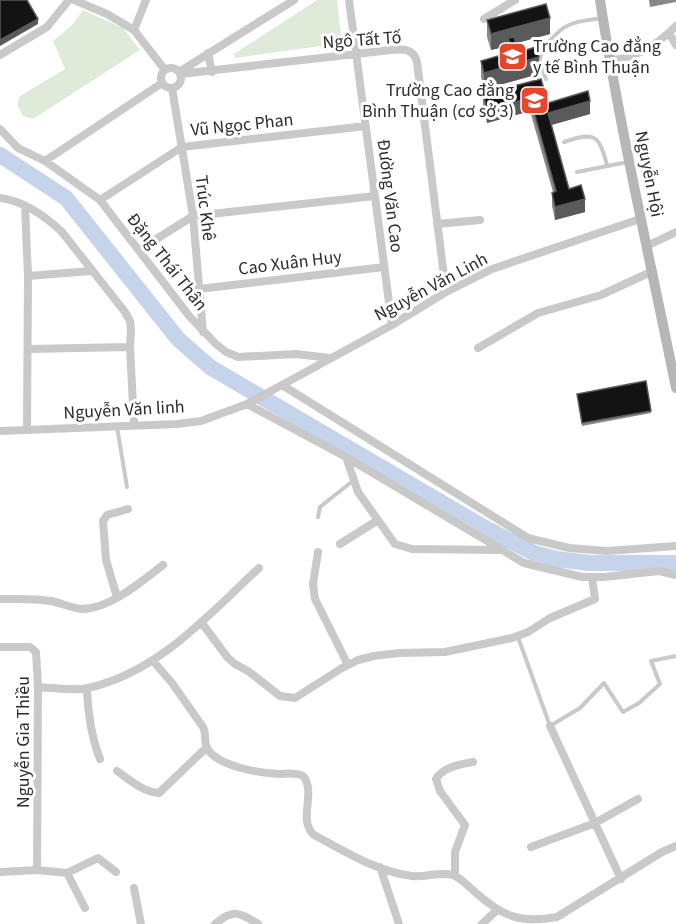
<svg xmlns="http://www.w3.org/2000/svg" width="676" height="924" font-family="'Source Sans 3',sans-serif">
  <style>
    .green { fill: #dfebd9 }
    .lines { fill: none; stroke-linecap: round; stroke-linejoin: round }
    .river { stroke: #c5d4eb; stroke-width: 16 }
    .lane { stroke: #c9c9c9; stroke-width: 4 }
    .street { stroke: #c9c9c9; stroke-width: 8 }
    .secondary { stroke: #b6b6b6; stroke-width: 10 }
    .wall { fill: #898989 }
    .shaded-wall { fill: #5a5a5a }
    .building { fill: #131313; stroke: #5a5a5a; stroke-width: 1.5 }
    .labels { text-anchor: middle; dominant-baseline: central; stroke-width: 6; stroke-linejoin: round; paint-order: stroke }
    .street-label { font-size: 18px; fill: #2c2c2c; stroke: #fff }
    .poi-label { font-size: 18px; fill: #2c2c2c; stroke: #fff; text-anchor: start }
  </style>
  <rect width="100%" height="100%" fill="#fff"/>
  <path class="green" d="M317,0H337L342,43L235,58L234,54Z
    M83,10L123,28L140,50L33,119L23,116L17,105L20,96L65,69L53,41L72,25Z"/>
  <g class="lines">
    <path class="river" d="M0,155L66,198L178,339L210,367L485,528L534,553L556,559L590,563H676"/>
    <path class="lane" d="M546,79C544,74 541,67 540,61C539,50 559,29 569,25C579,20 591,20 602,18
      M564,142C595,131 599,135 607,165
      M577,172L628,162
      M117,427L127,487
      M318,517L320,507L354,480
      M518,637L550,726L580,708L604,683L623,712L639,703L660,684L651,661L676,656"/>
    <path class="street" d="M74,0L107,14L134,30L165,70
      M349,0L392,325
      M484,19L515,0
      M134,30L146,0
      M669,33L676,45
      M208,53L212,72
      M0,55L47,27L69,0
      M610,60C636,59 658,44 676,26
      M161 78a10 10 0 1 1 20 0a10 10 0 1 1-20 0Z
      M179,72L294,0
      M180,74L391,50C403,49 413,48 417,62L446,292
      M172,88L193,216L203,332
      M0,129L18,148L45,161L100,200L190,317L216,344L226,352L238,357L296,354L330,358
      M45,161L162,83
      M0,198C24,201 45,216 62,232L125,312L130,321L131,329L130,347L134,425
      M100,200L182,147L366,126
      M25,206L28,276L27,430
      M437,224L480,220
      M647,246L676,232
      M139,250L193,216L375,196
      M28,276L91,271
      M199,289L384,267
      M478,348L538,313L601,295L653,271
      M28,349L130,347
      M282,385L528,538L569,548L607,551L676,546
      M247,404L346,457L524,563L582,577H604L659,571L676,575
      M0,431L177,424L201,421L247,404L392,325L446,292L492,269L640,219
      M346,457L358,492L395,544L412,549L501,550
      M340,544L378,520
      M318,552L313,584L315,599L348,665
      M117,597L106,560L103,521L107,515L128,509
      M0,599C17,599 34,598 51,601C61,603 71,608 82,609C110,609 142,581 163,565
      M201,622L228,658L235,664L248,671L280,696L295,698L342,668L358,660L374,656L399,653L445,652L512,638L528,632L550,618L595,599L592,577
      M0,647H30L36,652L38,687L37,870
      M154,662L172,683L203,727C207,734 203,743 208,750C221,767 259,773 279,774C287,774 295,772 303,776C317,792 297,820 314,835C345,851 377,872 412,876C425,878 439,871 453,875C461,878 468,886 475,892C502,916 520,924 557,917L662,852L676,846
      M38,687C52,688 75,691 88,688C159,672 208,615 259,568
      M87,689C88,714 91,736 100,759
      M550,726L621,879
      M117,771C130,780 143,792 159,793L207,747
      M531,847L595,823L638,799
      M380,867L399,924
      M0,872L37,870L67,873L85,908
      M67,873L98,858L116,872
      M455,876V852L465,825L440,791L436,779C443,767 461,764 473,762
      M134,888L141,924
      M215,924C233,909 239,912 258,924
      M482,924L496,911"/>
    <path class="secondary" d="M600,0C620,130 650,259 676,388"/>
  </g>
  <path class="wall" d="M649,0H676V2L650,7Z
    M487,20L550,34L516,43L519,52L539,74L484,89L481,77V61L508,53V46L491,50L487,37Z
    M541,79L548,103L590,114L551,125L569,189L585,212L555,220L552,206V193L553,192L530,111L487,123L483,107V94Z
    M577,394L651,411V413L582,426Z"/>
  <path class="shaded-wall" d="M550,18V34L510,45L508,38V46L491,50V34Z
    M38,19V24L0,46V40Z
    M539,57V74L484,89V73Z
    M530,98V111L487,123V110Z
    M590,101V114L548,126V113Z
    M585,199V212L555,220V207Z"/>
  <path class="building" d="M0,0H27L38,19L0,40Z
    M546,4L550,18L491,34L487,20Z
    M514,37L519,52L536,47L539,57L484,73L481,61L512,52L508,38Z
    M541,79L548,103L588,91L590,101L548,113L569,189L581,185L585,199L555,207L552,193L556,191L530,98L487,110L483,94Z
    M646,381L651,411L582,423L577,394Z"/>
  <defs>
    <symbol id="university-square" viewBox="-11 -11 22 22"><rect x="-9" y="-9" width="18" height="18" rx="4" fill="#e8452a" stroke="#fff"/><path d="M0-5L7-2L0 1L-7-2ZM-4 1L0 2.5L4 1V4Q0 6-4 4Z" fill="#fff"/></symbol>
  </defs>
  <g fill-rule="evenodd">
    <use href="#university-square" x="496" y="40" width="33" height="33"/>
    <use href="#university-square" x="518" y="84" width="33" height="33"/>
  </g>
  <g class="labels">
    <g class="street-label">
      <text transform="translate(362 40) rotate(-4)">Ngô Tất Tố</text>
      <text transform="translate(242 125) rotate(-6)">Vũ Ngọc Phan</text>
      <text transform="translate(649 174) rotate(79)">Nguyễn Hội</text>
      <text transform="translate(390 196) rotate(83)">Đường Văn Cao</text>
      <text transform="translate(205 208) rotate(83)">Trúc Khê</text>
      <text transform="translate(167 262) rotate(52)">Đặng Thái Thân</text>
      <text transform="translate(290 263) rotate(-7)">Cao Xuân Huy</text>
      <text transform="translate(431 287) rotate(-28)">Nguyễn Văn Linh</text>
      <text transform="translate(124 410) rotate(-3)">Nguyễn Văn linh</text>
      <text transform="translate(23 742) rotate(-90)">Nguyễn Gia Thiều</text>
    </g>
    <g class="poi-label">
      <text x="533" y="46">Trường Cao đẳng<tspan x="533" dy="21">y tế Bình Thuận</tspan></text>
      <text x="514" y="90" text-anchor="end">Trường Cao đẳng<tspan x="514" dy="21">Bình Thuận (cơ sở 3)</tspan></text>
    </g>
  </g>
</svg>
